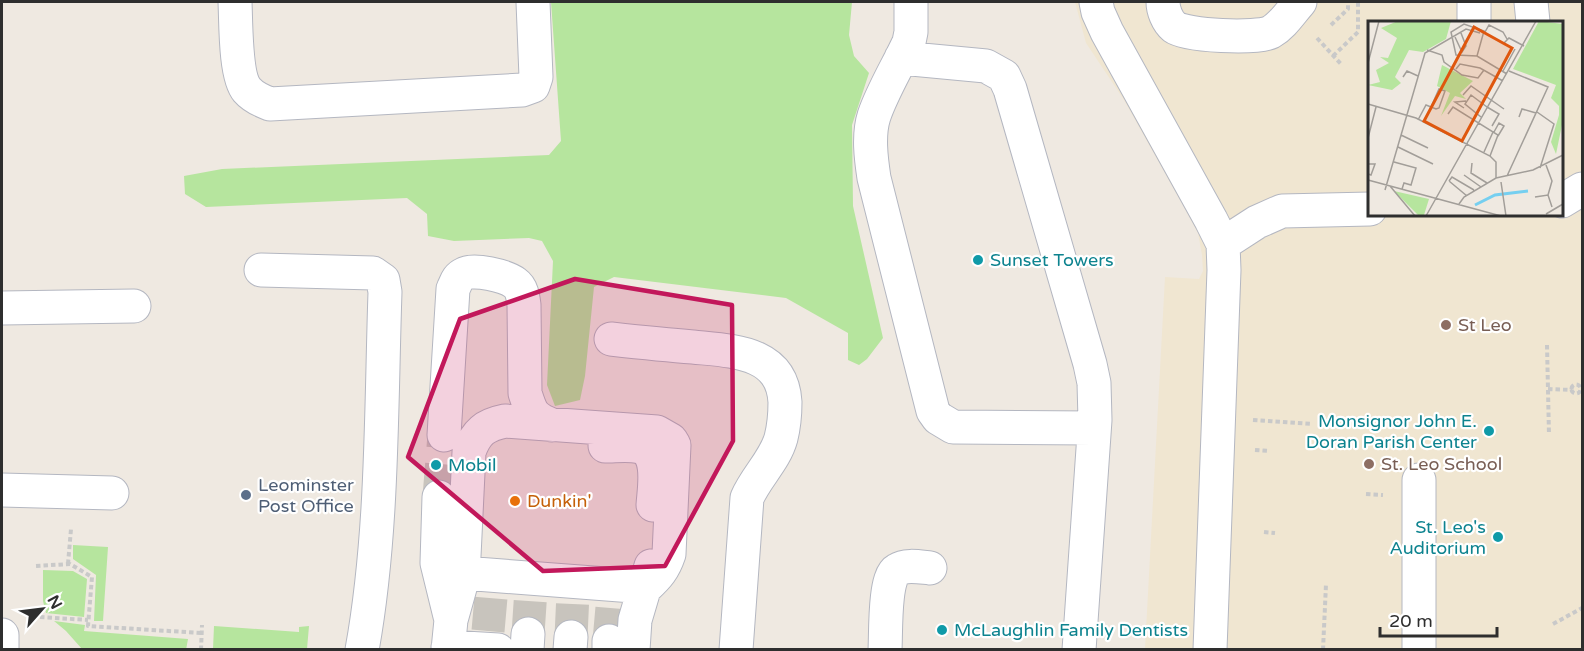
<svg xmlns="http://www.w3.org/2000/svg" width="1584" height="651" font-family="'Varela Round',sans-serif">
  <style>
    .education { fill: #f0e6d1; fill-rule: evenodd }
    .green { fill: #b6e59e }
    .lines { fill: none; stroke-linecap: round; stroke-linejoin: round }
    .minor-tunnel { stroke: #c8c4bd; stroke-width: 33; stroke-dasharray: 33 16; stroke-linecap: butt }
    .minor-casing { stroke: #b4b7c1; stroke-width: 35 }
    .path { stroke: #c9c9c9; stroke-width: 4; stroke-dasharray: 4.5 3; stroke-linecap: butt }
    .minor { stroke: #fff; stroke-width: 33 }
    .marked { fill: #c2185b; fill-opacity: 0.2; stroke: #c2185b; stroke-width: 4.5; stroke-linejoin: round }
    .culture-dot { fill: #0f9aa8; stroke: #fff; stroke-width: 2 }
    .education-dot { fill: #8d6e63; stroke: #fff; stroke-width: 2 }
    .service-dot { fill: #5c6f8a; stroke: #fff; stroke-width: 2 }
    .food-dot { fill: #e8710a; stroke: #fff; stroke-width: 2 }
    .labels { text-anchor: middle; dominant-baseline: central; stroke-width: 4.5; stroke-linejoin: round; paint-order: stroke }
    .culture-label { font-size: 18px; fill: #0d838f; stroke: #fff; text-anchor: start }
    .education-label { font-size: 18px; fill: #785e54; stroke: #fff; text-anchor: start }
    .service-label { font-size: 18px; fill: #4e5e75; stroke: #fff; text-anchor: start }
    .food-label { font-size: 18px; fill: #c56008; stroke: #fff; text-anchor: start }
    .inset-river { fill: none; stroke: #75cff0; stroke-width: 3 }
    .inset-road { fill: none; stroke: #a29e99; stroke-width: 1.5 }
    .view { fill: #df570e; fill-opacity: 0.15; stroke: #df570e; stroke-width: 3 }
    .inset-edge { fill: none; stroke: #2e2e2e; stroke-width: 3 }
  </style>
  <rect width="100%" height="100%" fill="#efe9e1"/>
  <path class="education" d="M1075,2H1582V649H1145L1165,277L1199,279L1203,271L1202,255L1198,233L1185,209L1124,100L1086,43ZM1370,22H1562V214H1370Z"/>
  <path class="green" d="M551,2H852L849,35L854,56L869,73L852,125L853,206L883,338L867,359L859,365L848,360V333L786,298L614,277L594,287L585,376L580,400L555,406L547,385L553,261L542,241L529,238L454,241L428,236L427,214L407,198L206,207L185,194L184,176L222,169L549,155L561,141Z
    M73,545L108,547L103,621H94L96,575L73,559Z
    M43,570L73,571L87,579L84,617L46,613L43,601Z
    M54,621L85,625L84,631L188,639L186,650L82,649L66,631Z
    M214,626L299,632V627L309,626L307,649H213Z"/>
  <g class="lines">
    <path class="minor-tunnel" d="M439,497L444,435
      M488,631L492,586
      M528,634L531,589
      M571,637L573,593
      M609,641L613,596"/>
    <defs>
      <path id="minor" d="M235,2C236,22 235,76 247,90C253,97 262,101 270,104L522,90L533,86L536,77L533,2
        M911,2V32L909,42C898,66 882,92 874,116C868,135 871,158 874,178L933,411L938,418L953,427L1094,428
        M1096,2L1098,12L1107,32L1211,220L1223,244L1224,270L1210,650
        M1163,2C1163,10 1167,21 1174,27C1186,36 1257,39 1271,32C1283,25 1291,12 1300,2
        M1474,2V22
        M1531,2L1533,22
        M901,58L986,66L1004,76L1010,89L1090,364L1094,383L1095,420L1079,650
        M1562,201L1582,189
        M1223,244L1257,222L1282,211L1370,209
        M261,270L373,273L383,280L385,292C381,409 383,534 362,650
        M2,308L134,306
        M611,339C638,342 666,345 693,347C732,351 782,351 785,402C785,414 784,426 781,438C775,460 756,477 747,498L736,650
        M444,435L453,289C456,283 457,277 464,274C473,268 506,276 515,283C522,288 523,297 524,305L525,393C531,412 532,417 552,425
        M605,446C616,446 630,444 640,447C661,453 654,489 653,505
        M2,490L112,493
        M439,497L437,563L450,616
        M2,635V650
        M448,647L498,650
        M448,650L451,620L463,577L469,452C476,432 485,425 505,421L657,432L671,440L674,445L669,554C664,569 658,576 646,587L463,573
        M527,650L528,634
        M570,650L571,637
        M609,650V641
        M633,650L635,620L651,566
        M885,650C886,634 884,577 897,570C906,564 920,567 930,568
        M1419,650V480"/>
    </defs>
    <use href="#minor" class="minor-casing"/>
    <path class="path" d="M1331,25L1348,9V2
      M1317,38L1341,64
      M1333,56L1358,32V2
      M1547,345L1549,435
      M1571.5 389a4.5 4.5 0 1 1 9 0a4.5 4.5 0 1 1-9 0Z
      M1548,389L1572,390
      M1253,420L1312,424
      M1255,450L1269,451
      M1366,494L1383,495
      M1264,532L1275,533
      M68,564L71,529
      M36,566L70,564L92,577L88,626L201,633
      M40,617L88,620
      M1553,624L1582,608
      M201,650L202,625
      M1323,650L1326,584"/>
    <use href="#minor" class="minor"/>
  </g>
  <path class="marked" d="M575,279L732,305L733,441L665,566L543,571L408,457L460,319Z"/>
  <g class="culture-dot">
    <circle cx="978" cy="260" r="6"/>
    <circle cx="1489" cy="431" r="6"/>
    <circle cx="436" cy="465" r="6"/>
    <circle cx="1498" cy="537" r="6"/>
    <circle cx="942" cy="630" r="6"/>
  </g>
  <g class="education-dot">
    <circle cx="1446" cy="325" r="6"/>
    <circle cx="1369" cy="464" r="6"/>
  </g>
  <circle class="service-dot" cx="246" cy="495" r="6"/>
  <circle class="food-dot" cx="515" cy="501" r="6"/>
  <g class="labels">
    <g class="culture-label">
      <text x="990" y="260">Sunset Towers</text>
      <text x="1477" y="421" text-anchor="end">Monsignor John E.<tspan x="1477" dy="21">Doran Parish Center</tspan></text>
      <text x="448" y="465">Mobil</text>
      <text x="1486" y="527" text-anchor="end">St. Leo's<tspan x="1486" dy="21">Auditorium</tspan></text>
      <text x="954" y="630">McLaughlin Family Dentists</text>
    </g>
    <g class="education-label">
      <text x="1458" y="325">St Leo</text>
      <text x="1381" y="464">St. Leo School</text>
    </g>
    <g class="service-label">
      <text x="258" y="485">Leominster<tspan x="258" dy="21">Post Office</tspan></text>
    </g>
    <g class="food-label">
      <text x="527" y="501">Dunkin'</text>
    </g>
  </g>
  <g transform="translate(1368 21)">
    <rect width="195" height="195" fill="#efe9e1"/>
    <path d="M30,0H83L78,18L55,31L41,29L27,56L33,62L24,69L0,64L12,61L8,49L21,42L12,36L20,37L29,17L13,7ZM171,0L195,3V99L188,133L183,121L191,94V85L183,77L188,64L145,48ZM74,44L105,60L92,72L98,78L87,75L73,95L82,72L69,65ZM26,170L61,178L56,194L51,195Z" fill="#b6e59e"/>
    <path class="inset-river" d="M107,184L127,174L160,170"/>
    <path class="inset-road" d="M117,11L121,4L135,11L139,18M87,16L94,31L98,25L93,12M136,22L141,17L156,25M59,29L74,34L76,41L94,54L110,57L116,49M109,35L116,10L96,3L83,11L88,34L109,35L139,53M0,42L11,0M88,48L92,43L112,47L135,60M135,50L147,28M35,56L39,50L50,55M95,74L103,65L136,88M0,83L48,97L122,135L128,141V157M119,86L131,93L124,105M96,87L87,81L98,80M169,91L186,103L172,147M80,93L85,86L130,114L122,135M113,96L97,83L103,74L119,86M151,96L154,88L168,92M50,99L58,84L68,88L71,87L77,70L71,68L63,86M126,111L131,102L136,105L130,115M33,114L60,127M0,117L8,86M30,126L65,143M116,131L125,111M26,141L48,147L43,164L36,162L34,168M104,142L103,152L119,162M0,143H7L3,154L0,153M178,144L184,160L180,174M96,154L113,166M139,155L180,66L141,50M0,159L133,195M81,160L84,156L106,169M81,160L99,175M133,161L138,195M22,165L47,195M17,169L57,32L98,8L112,12M167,176L180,174L184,186M91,183L96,176L128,157L165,149L195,134M178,193L195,183M58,195L168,0"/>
    <path class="view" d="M106,6L144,27L94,120L56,100Z"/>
    <rect width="195" height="195" class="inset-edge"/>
  </g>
  <rect width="1584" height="651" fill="none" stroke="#2e2e2e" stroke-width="6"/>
  <g transform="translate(42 609) rotate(62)" stroke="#ffffff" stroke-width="4.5" paint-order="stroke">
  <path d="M0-4.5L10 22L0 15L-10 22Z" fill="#2e2e2e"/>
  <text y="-9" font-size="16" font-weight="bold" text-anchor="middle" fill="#2e2e2e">N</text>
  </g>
  <path d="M1380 627v9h117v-9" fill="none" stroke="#2e2e2e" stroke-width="3"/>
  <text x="1389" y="627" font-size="18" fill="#2e2e2e" stroke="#ffffff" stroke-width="4.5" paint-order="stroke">20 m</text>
</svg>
